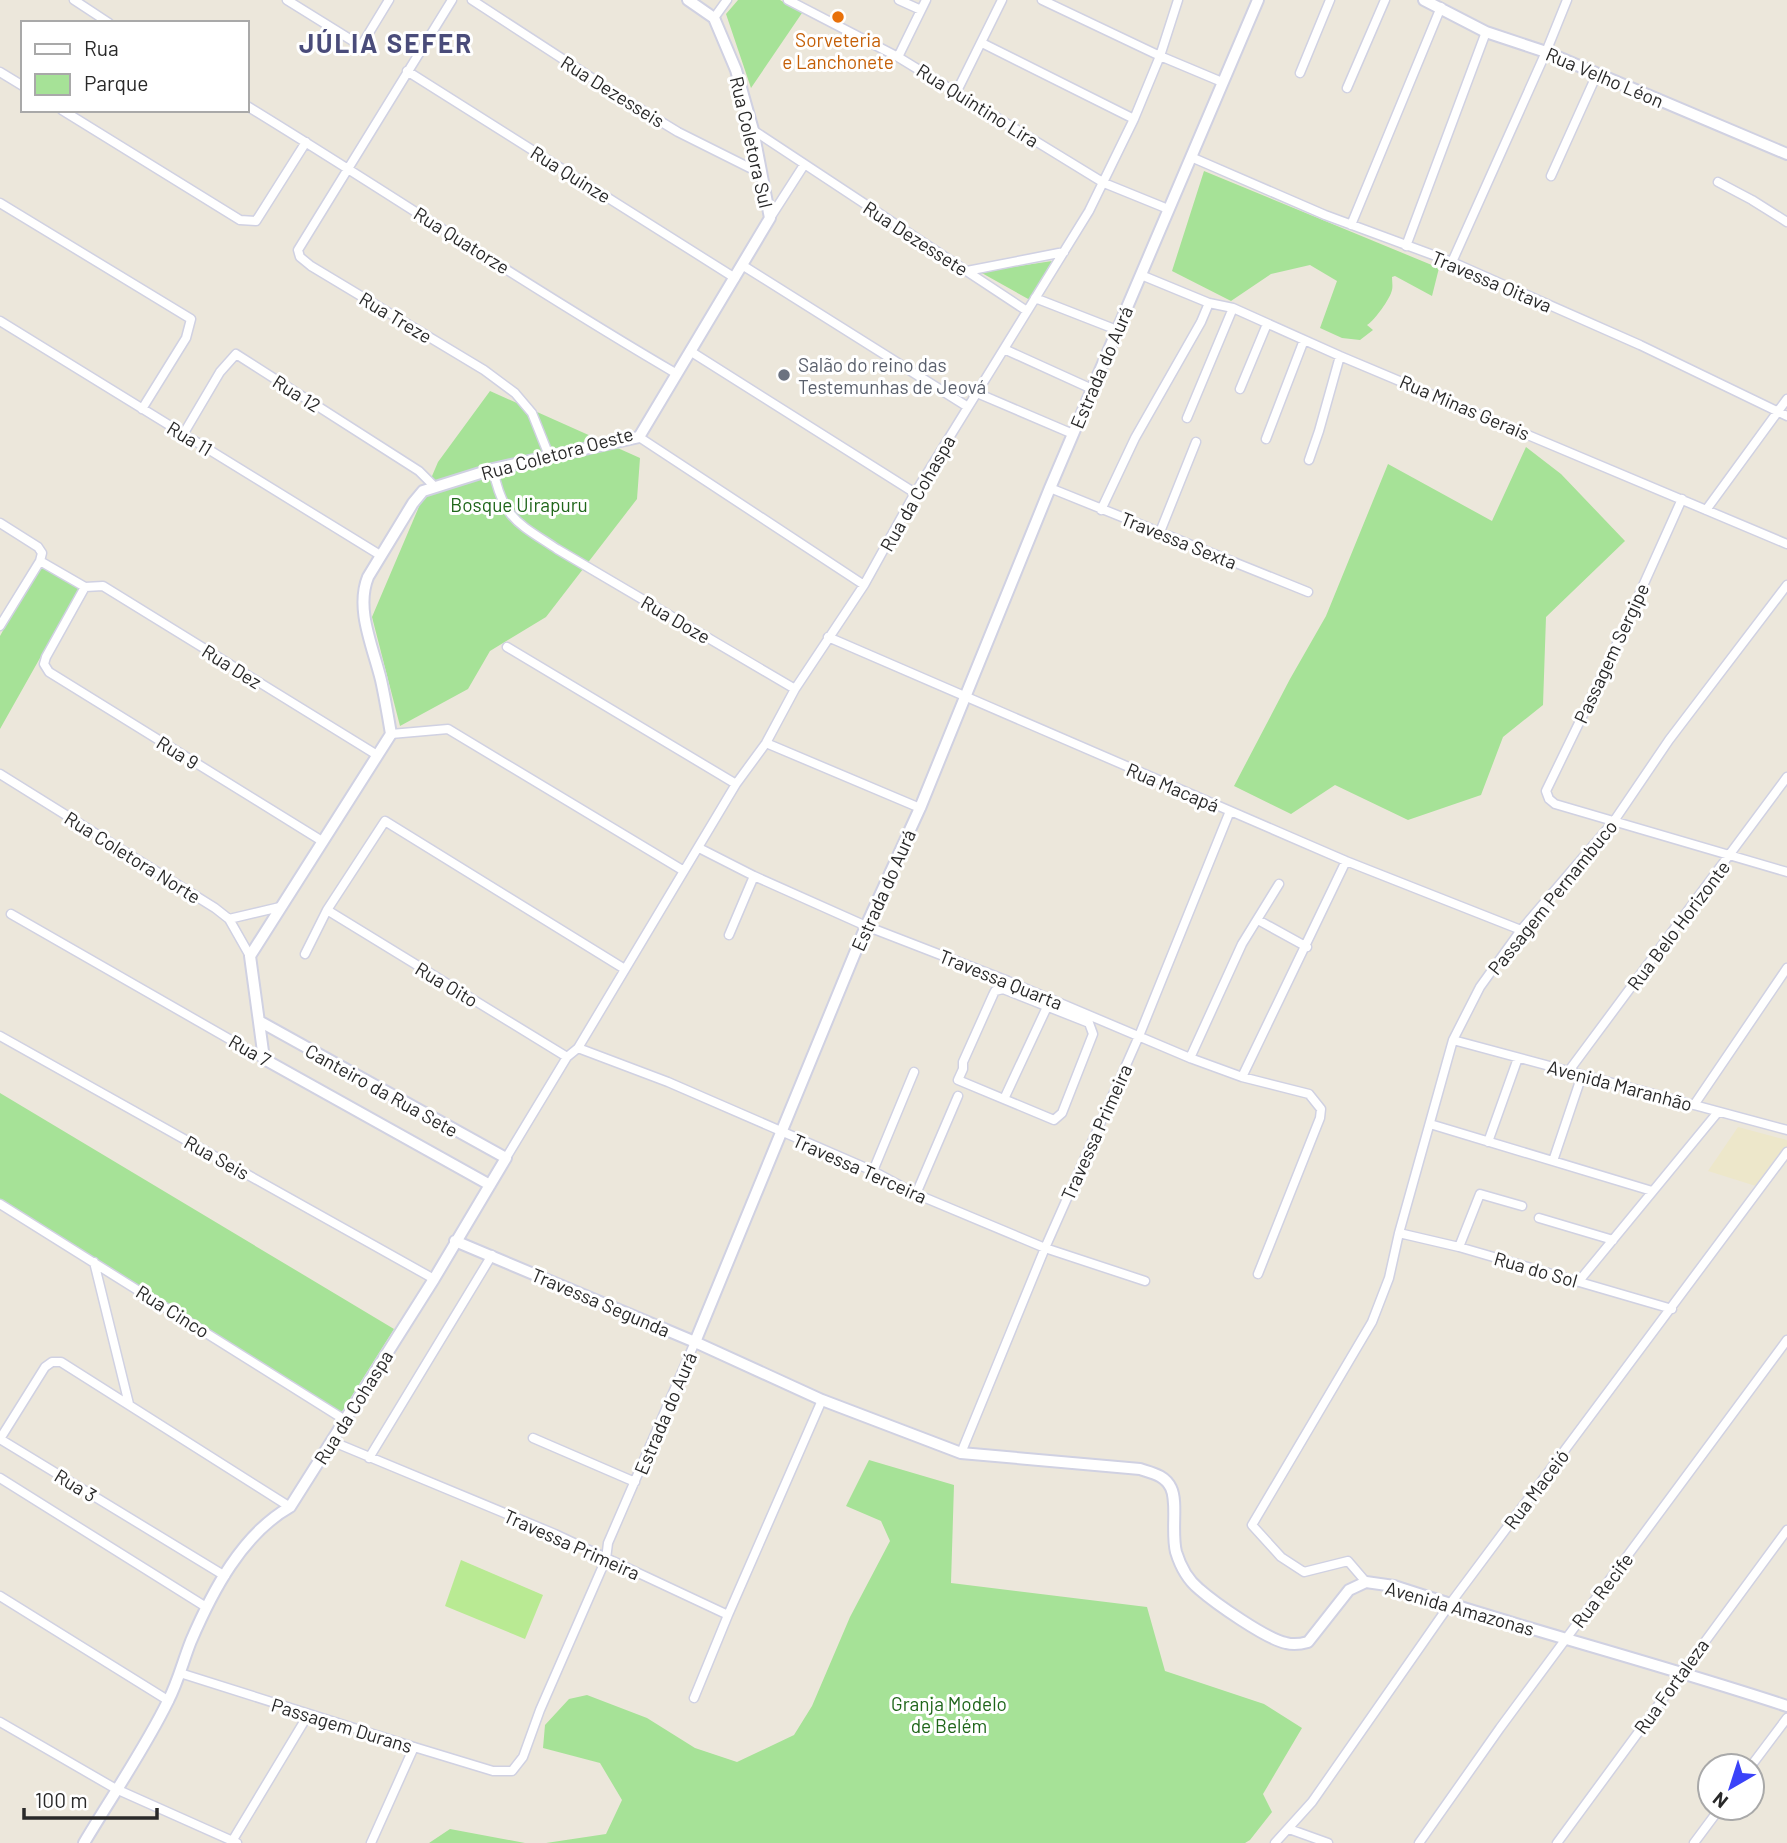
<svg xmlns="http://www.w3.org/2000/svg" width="1787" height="1843" font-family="Barlow,sans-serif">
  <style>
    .education { fill: #ede7ca }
    .green { fill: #a6e297 }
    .pitch { fill: #b9ea93 }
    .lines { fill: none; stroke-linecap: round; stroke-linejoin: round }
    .street-casing { stroke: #d0d1e2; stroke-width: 11 }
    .secondary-casing { stroke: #d0d1e2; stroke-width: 14 }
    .street { stroke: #fff; stroke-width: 8 }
    .secondary { stroke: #fff; stroke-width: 10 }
    .food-dot { fill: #e8710a; stroke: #fff; stroke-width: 2.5 }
    .worship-dot { fill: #6b7280; stroke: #fff; stroke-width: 2.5 }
    .labels { text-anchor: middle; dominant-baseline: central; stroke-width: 6; stroke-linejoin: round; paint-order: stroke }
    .food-label { font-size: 19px; fill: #c56008; stroke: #fff }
    .street-label { font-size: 19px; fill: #292929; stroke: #fff }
    .worship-label { font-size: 19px; fill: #5b616d; stroke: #fff; text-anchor: start }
    .park-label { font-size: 19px; fill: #1f661a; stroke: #fff }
    .district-label { font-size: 26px; font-weight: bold; letter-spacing: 2px; fill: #4a4c7a; stroke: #fff }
  </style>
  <rect width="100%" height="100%" fill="#ece7db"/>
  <path class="education" d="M1738,1127L1787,1140V1148L1759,1187L1708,1171Z"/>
  <path class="green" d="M738,0H780L802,13L751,88L726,14Z
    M1204,171L1439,268L1432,296L1395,276L1392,277C1392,281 1393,286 1392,290C1390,299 1375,320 1367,325L1373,330L1360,340L1342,338L1320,328L1337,281L1310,265L1271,274L1231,301L1172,271Z
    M1052,261L1030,300L980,272Z
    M490,391L640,458L637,499L546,617L490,651L468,689L400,726L372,617L438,462Z
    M1526,447L1561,474L1625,541L1546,617L1543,705L1503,737L1481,795L1408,820L1335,785L1291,814L1234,786L1290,679L1326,616L1388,464L1492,521Z
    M40,564L80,587L0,729V636Z
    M0,1093L394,1329L338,1418L0,1204Z
    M869,1460L954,1485L951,1583L1147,1607L1165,1671L1264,1704L1302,1728L1263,1794L1272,1812L1250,1840L1245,1843H546L606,1834L622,1800L600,1763L543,1748L545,1725L569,1699L587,1695L647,1718L695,1748L737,1762L794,1735L812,1706L850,1617L890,1541L881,1521L846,1506Z
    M450,1829L525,1843H429Z"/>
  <path class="pitch" d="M461,1560L543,1595L525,1639L445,1606Z"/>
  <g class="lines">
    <defs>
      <path id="street" d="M74,0L109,23
        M287,0L361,46L389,0
        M452,0L298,250L300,257L311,266L484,370L515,393L532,413L550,458
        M472,0L632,104L678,132L760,173
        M788,0L898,57L1104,183L1168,209
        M899,0L921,10
        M1042,0L1160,56L1222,82
        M714,18L727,0
        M982,43L1134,119
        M898,57L926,0
        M407,71L735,278
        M0,72L23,86
        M1300,73L1330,0
        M1347,88L1385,0
        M957,91L1002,0
        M247,106C391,194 531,289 677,374
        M62,110L240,220L256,221L306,142
        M753,130L1027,311
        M1191,157L1325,215L1452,262L1640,345L1787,416
        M1551,176L1597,74
        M1718,182L1752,200L1787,222
        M0,203L191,319L186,338L142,409
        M770,218L804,165
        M1351,225L1441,7
        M1406,246L1486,32
        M1452,262L1546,52L1567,0
        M742,265L968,407
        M967,271L1064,252
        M1141,275L1209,303L1233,308L1340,356L1787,544
        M1035,298L1117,330
        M0,321L380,555
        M1004,349L1092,389
        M690,351L915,493
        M1240,389L1267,324
        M977,393L1073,434
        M1187,418L1233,308
        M184,433L220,372L236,354L419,471L435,487
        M639,437L864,585
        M1266,439L1304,340
        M1309,460L1319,431L1340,356
        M493,469C503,519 518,523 557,549L795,689
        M1050,488L1308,592
        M1682,499L1611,657L1546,791L1549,799L1555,804L1787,872
        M1101,510L1135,438L1201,322L1209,303
        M1706,510L1787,399
        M0,523L38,547L42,553L40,561L0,626
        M1160,532L1196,442
        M40,561L85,587
        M85,587L46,657L44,664L49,672L322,841
        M85,587L103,586L377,755
        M828,637L1346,861L1521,930
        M507,647L736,784
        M391,734L448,729L684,871
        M766,743L920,808
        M0,774L215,908L229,919L250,956
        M699,848L754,876L866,926L1008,981L1190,1058L1242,1077L1309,1094L1321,1109L1320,1118L1258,1274
        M327,910L567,1057
        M11,914L264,1059
        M229,919L280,907
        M1258,920L1307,947
        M729,935L754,876
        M305,954L327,910L385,821L623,968
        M1003,989L1089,1023L1093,1034L1062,1113L1054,1120L958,1080L963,1069V1062L993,995L995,991Z
        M0,1036L434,1279
        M1453,1040L1787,1130
        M578,1048L668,1082L873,1171L916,1194L1045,1248L1145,1281
        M1190,1058L1242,944L1279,884
        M1568,1072L1787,777
        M1242,1077L1346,861
        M1004,1099L1047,1007
        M1694,1105L1787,968
        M1430,1124L1652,1191
        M1488,1142L1518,1058
        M506,1158L567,1057L578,1048L736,784L766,743L795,689L864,585L915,493L1089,211L1134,119L1160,56L1178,0
        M1553,1161L1582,1075
        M873,1171L914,1072
        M916,1194L958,1096
        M0,1204L345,1420
        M1539,1218L1613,1240
        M1399,1233L1459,1247L1672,1309
        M1459,1247L1480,1194L1522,1206
        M94,1262L129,1404
        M1579,1281L1718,1112
        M533,1438L635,1482
        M331,1441L555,1534L728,1615
        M961,1453L1045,1248L1139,1036L1230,811
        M369,1458L492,1255
        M0,1478L206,1607
        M225,1576L0,1439L45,1367L52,1362H61L290,1507
        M1366,1582L1348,1561L1304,1572L1281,1557L1252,1525L1372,1322L1389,1278L1399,1233L1453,1040L1480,987L1521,930L1614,821L1669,740L1787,585
        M0,1596L169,1701
        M180,1673L414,1747L493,1771H512L523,1757L540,1710L606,1559L608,1543L695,1342
        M694,1698L728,1615L822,1400
        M0,1722L116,1789L237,1843
        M1751,1766L1787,1718
        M1289,1829L1328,1843
        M231,1843L308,1715
        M371,1843L414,1747
        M1275,1843L1312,1802L1450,1604L1787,1152
        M1419,1843L1500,1728L1787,1340
        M1557,1843L1787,1530
        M1694,1843L1720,1808"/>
      <path id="secondary" d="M1424,0L1486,32L1546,52L1787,154
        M490,1185L264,1059L250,956L391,734C388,716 385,698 381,680C373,647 355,609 368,577L413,503L423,491L493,469L639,437L770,218L753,130L736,70L714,18L688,0
        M455,1241L695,1342L822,1400L961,1453L1140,1469C1152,1473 1165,1475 1171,1488C1178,1502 1171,1532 1176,1552C1180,1565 1188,1580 1199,1589C1215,1603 1266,1639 1286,1643C1293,1645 1301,1644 1308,1642L1349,1590L1366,1582L1394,1586C1524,1629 1657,1663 1787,1706
        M695,1342L866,926L920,808L1050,488L1258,0
        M84,1843C112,1796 144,1750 168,1701C178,1682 183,1661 191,1641C212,1592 242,1534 290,1507L434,1279L506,1158L259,1021"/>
    </defs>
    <use href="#street" class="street-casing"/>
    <use href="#secondary" class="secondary-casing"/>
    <use href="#street" class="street"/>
    <use href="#secondary" class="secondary"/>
  </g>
  <circle class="food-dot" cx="838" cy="17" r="7"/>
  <circle class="worship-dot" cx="784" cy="375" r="7"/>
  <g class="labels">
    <g class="food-label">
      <text x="838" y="39">Sorveteria<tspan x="838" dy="22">e Lanchonete</tspan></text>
    </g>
    <g class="street-label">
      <text transform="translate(1605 77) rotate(23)">Rua Velho Léon</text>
      <text transform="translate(613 91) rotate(32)">Rua Dezesseis</text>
      <text transform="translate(978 105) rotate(32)">Rua Quintino Lira</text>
      <text transform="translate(752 142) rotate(77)">Rua Coletora Sul</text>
      <text transform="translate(571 174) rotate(32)">Rua Quinze</text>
      <text transform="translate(916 238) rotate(33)">Rua Dezessete</text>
      <text transform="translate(462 240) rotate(32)">Rua Quatorze</text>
      <text transform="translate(1492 281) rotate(23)">Travessa Oitava</text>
      <text transform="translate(396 317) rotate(31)">Rua Treze</text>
      <text transform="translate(1101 367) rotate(-67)">Estrada do Aurá</text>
      <text transform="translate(297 393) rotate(32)">Rua 12</text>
      <text transform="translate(1465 407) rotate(23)">Rua Minas Gerais</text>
      <text transform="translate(190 438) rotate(31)">Rua 11</text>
      <text transform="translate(557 453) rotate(-15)">Rua Coletora Oeste</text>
      <text transform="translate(917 493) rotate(-60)">Rua da Cohaspa</text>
      <text transform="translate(1179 540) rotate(22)">Travessa Sexta</text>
      <text transform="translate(676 619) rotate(30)">Rua Doze</text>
      <text transform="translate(1611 653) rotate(-65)">Passagem Sergipe</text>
      <text transform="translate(232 666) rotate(32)">Rua Dez</text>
      <text transform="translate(178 752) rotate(32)">Rua 9</text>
      <text transform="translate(1173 787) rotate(23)">Rua Macapá</text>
      <text transform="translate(133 857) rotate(32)">Rua Coletora Norte</text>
      <text transform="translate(883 890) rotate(-66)">Estrada do Aurá</text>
      <text transform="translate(1552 897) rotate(-51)">Passagem Pernambuco</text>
      <text transform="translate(1678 925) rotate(-53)">Rua Belo Horizonte</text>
      <text transform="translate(1001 979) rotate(22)">Travessa Quarta</text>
      <text transform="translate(447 984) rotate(31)">Rua Oito</text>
      <text transform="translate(250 1050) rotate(30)">Rua 7</text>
      <text transform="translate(1620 1085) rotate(15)">Avenida Maranhão</text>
      <text transform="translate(382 1090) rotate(29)">Canteiro da Rua Sete</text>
      <text transform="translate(1096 1132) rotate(-66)">Travessa Primeira</text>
      <text transform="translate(217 1157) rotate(29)">Rua Seis</text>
      <text transform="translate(860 1168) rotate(24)">Travessa Terceira</text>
      <text transform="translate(1536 1269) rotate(16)">Rua do Sol</text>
      <text transform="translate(601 1302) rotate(23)">Travessa Segunda</text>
      <text transform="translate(173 1311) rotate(32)">Rua Cinco</text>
      <text transform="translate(353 1407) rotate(-58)">Rua da Cohaspa</text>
      <text transform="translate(665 1413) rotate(-67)">Estrada do Aurá</text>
      <text transform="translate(76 1485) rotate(31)">Rua 3</text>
      <text transform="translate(1536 1489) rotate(-53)">Rua Maceió</text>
      <text transform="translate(572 1544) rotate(24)">Travessa Primeira</text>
      <text transform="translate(1602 1590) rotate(-53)">Rua Recife</text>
      <text transform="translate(1460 1608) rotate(16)">Avenida Amazonas</text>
      <text transform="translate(1671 1686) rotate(-54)">Rua Fortaleza</text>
      <text transform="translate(342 1725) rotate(17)">Passagem Durans</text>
    </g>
    <g class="worship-label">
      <text x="798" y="364">Salão do reino das<tspan x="798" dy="22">Testemunhas de Jeová</tspan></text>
    </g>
    <g class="park-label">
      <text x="519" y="504">Bosque Uirapuru</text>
      <text x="949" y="1703">Granja Modelo<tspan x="949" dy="22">de Belém</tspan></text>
    </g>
    <g class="district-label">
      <text x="386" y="42">JÚLIA SEFER</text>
    </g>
  </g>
  <rect x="21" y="21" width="228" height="91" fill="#ffffff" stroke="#a9a9a9" stroke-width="2"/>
  <rect x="35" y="44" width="35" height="10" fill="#ffffff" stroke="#a9a9a9" stroke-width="2"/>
  <text x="84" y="56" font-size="21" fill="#292929">Rua</text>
  <rect x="35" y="74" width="35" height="21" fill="#a6e297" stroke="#a9a9a9" stroke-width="2"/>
  <text x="84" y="91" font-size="21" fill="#292929">Parque</text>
  <g transform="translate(1731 1787) rotate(219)"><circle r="33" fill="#ffffff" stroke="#a9a9a9" stroke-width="2"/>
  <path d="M0-5L12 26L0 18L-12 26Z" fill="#3b43f9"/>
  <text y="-10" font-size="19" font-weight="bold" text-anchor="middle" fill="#292929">N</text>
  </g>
  <path d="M24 1808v10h133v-10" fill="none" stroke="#292929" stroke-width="3.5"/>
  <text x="35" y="1808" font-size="21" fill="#292929" stroke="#ffffff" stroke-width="5" paint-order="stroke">100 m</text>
</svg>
